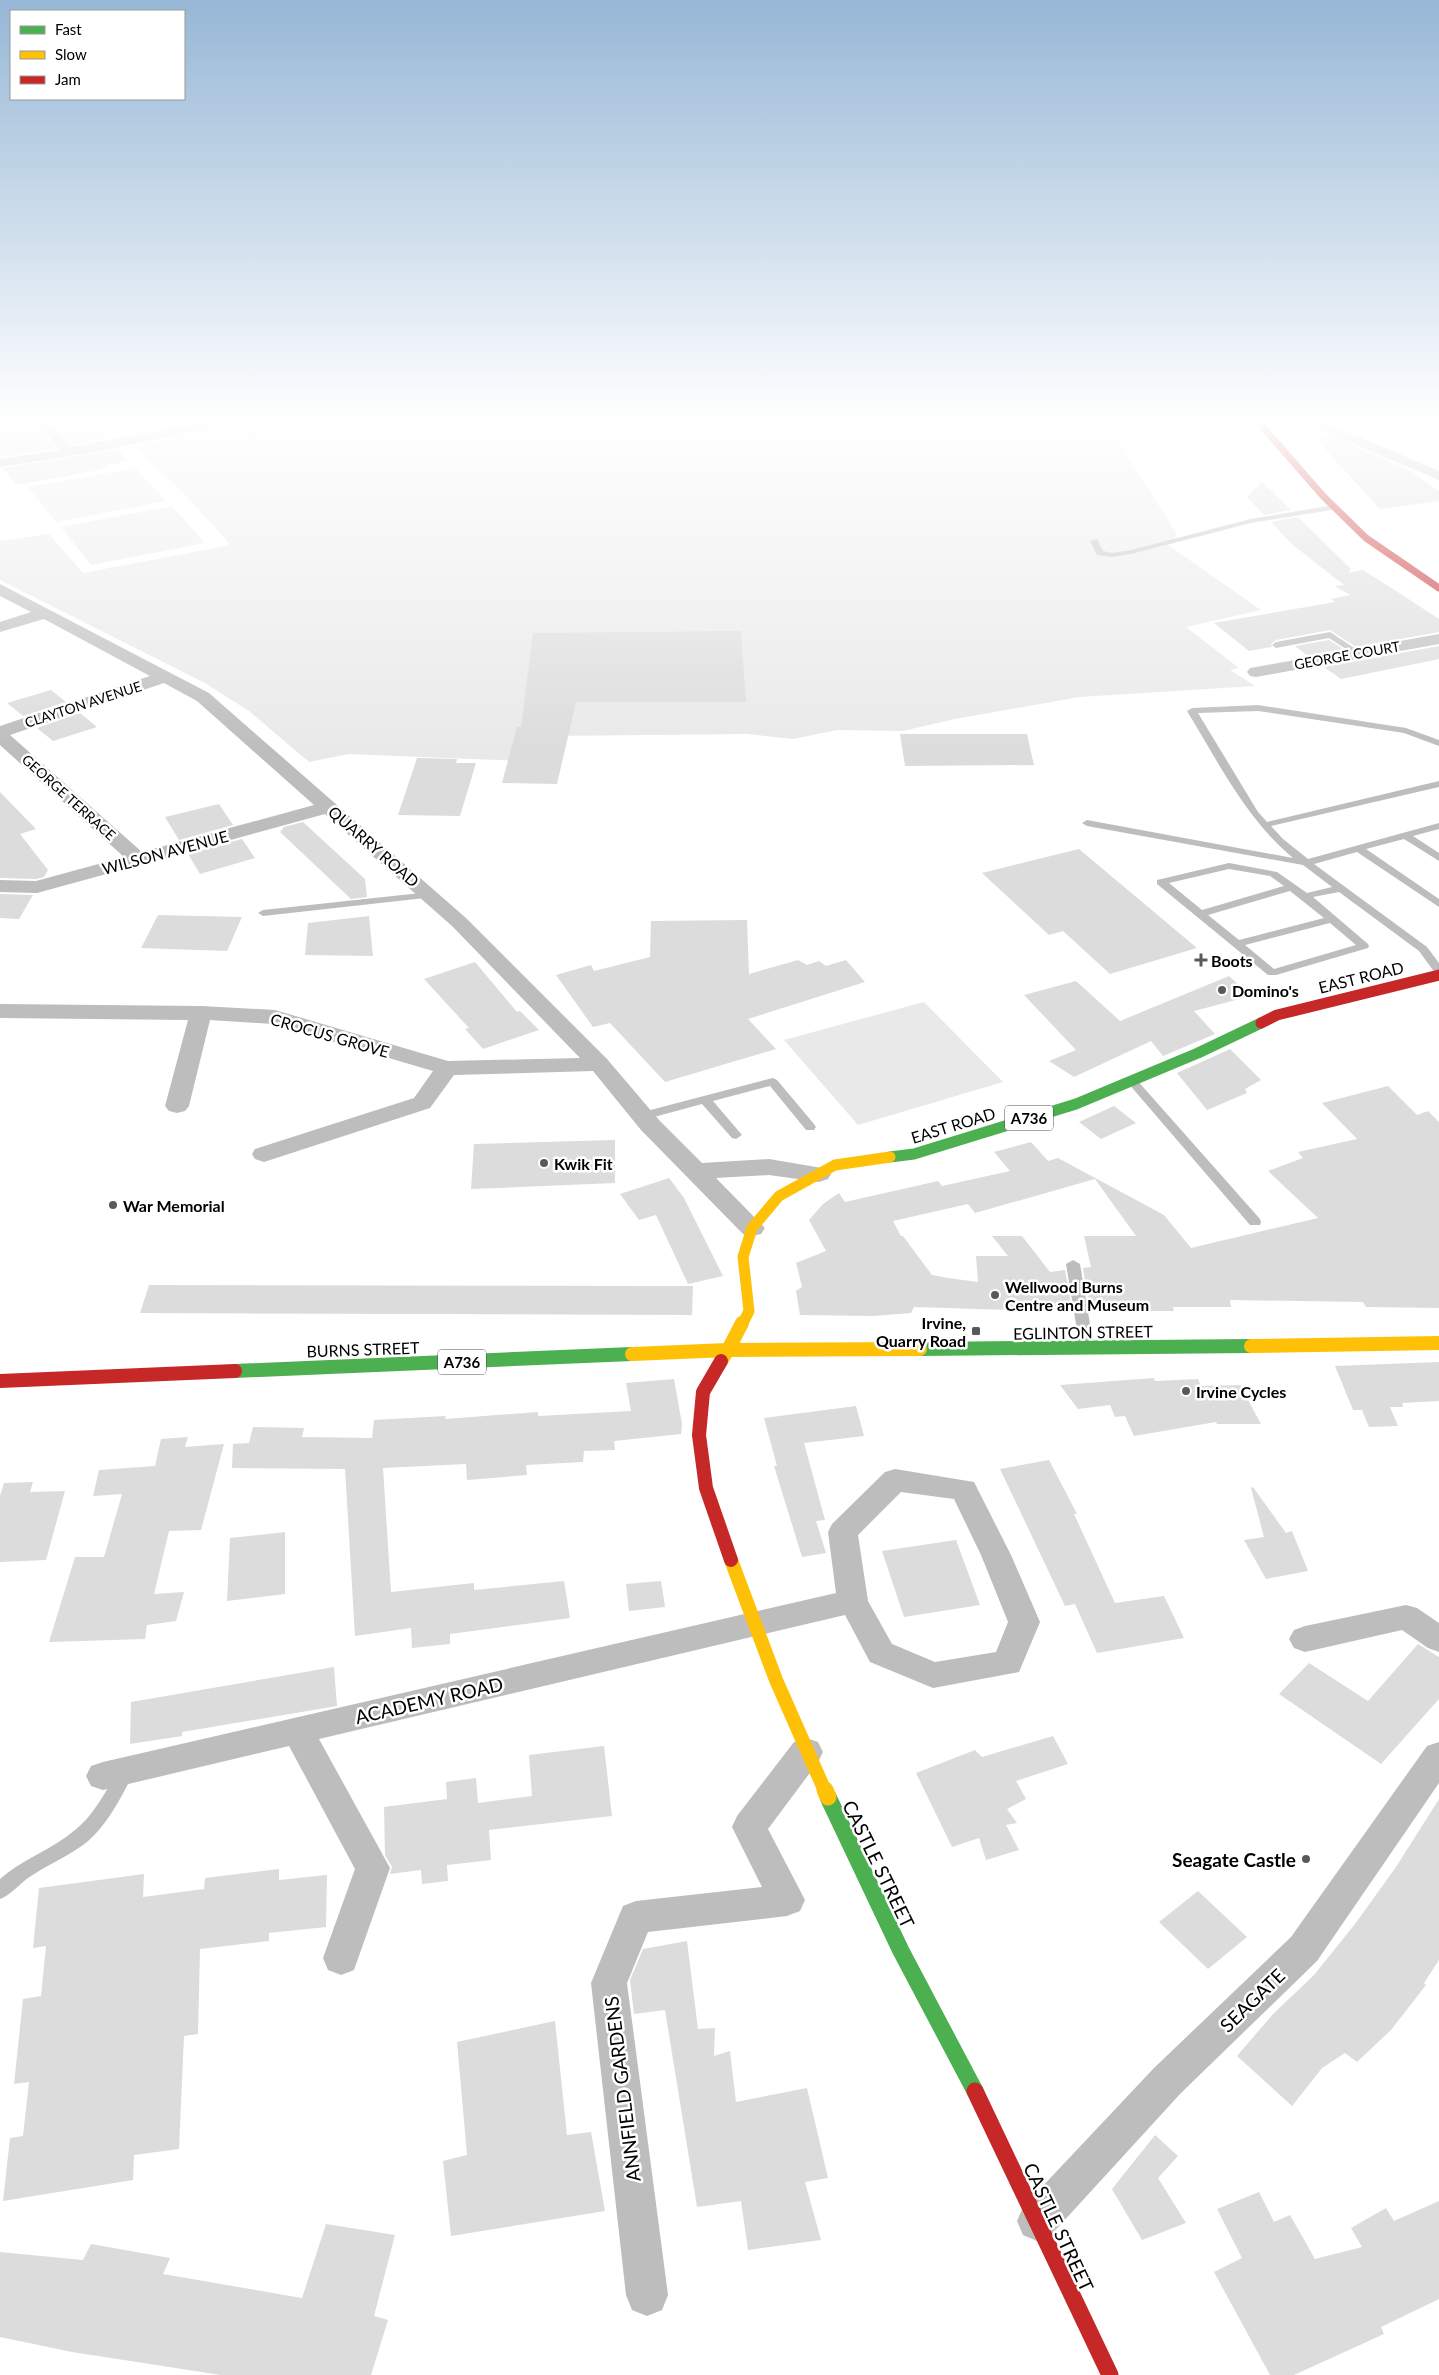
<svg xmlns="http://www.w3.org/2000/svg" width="1439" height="2375" font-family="Lato,sans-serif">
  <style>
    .green { fill: #e9e9e9 }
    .building { fill: #dcdcdc }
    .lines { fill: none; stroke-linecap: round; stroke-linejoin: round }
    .lane { fill: #bdbdbd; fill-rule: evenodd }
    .street { fill: #bdbdbd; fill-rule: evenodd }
    .fast-far2 { stroke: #4caf50; stroke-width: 11 }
    .fast-far1 { stroke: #4caf50; stroke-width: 14 }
    .fast { stroke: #4caf50; stroke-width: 17 }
    .slow-far2 { stroke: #ffc107; stroke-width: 11 }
    .slow-far1 { stroke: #ffc107; stroke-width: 14 }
    .slow { stroke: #ffc107; stroke-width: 17 }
    .jam-far3 { stroke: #c62828; stroke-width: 7 }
    .jam-far2 { stroke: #c62828; stroke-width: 11 }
    .jam-far1 { stroke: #c62828; stroke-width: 14 }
    .jam { stroke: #c62828; stroke-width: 17 }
    .poi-dot { fill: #595959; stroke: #fff; stroke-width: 2 }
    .labels { text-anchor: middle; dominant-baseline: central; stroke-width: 5; stroke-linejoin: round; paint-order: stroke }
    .far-street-label { font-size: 14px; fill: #000; stroke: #fff }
    .shield { fill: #fff; stroke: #4c4c4c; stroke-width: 1 }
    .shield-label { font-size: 15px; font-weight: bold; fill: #000 }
    .street-label { font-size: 16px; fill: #000; stroke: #fff }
    .poi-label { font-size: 16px; font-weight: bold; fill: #000; stroke: #fff; text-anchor: start }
    .near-street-label { font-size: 19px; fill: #000; stroke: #fff }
    .near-poi-label { font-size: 19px; font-weight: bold; fill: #000; stroke: #fff; text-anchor: end }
  </style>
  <rect width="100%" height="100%" fill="#fff"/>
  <path class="green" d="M267,418H1103L1177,534L1168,545L1261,610L1186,627L1239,668L1230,670L1255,686L1079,697L955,719L903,731L837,730L793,739L747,734L548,736L523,761L349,754L309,762L249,711L205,683L0,580V541L49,534L83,573L226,546L229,543L188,498L134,446Z
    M136,468L166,501L56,522L28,487Z
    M172,506L205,543L91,565L61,527Z
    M924,1002L1003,1082L858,1125L784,1040Z"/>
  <path class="building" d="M50,418H79L93,432L100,431L107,438L73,445Z
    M32,419L56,449L0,457V424Z
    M1331,436L1407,469L1439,491V501L1380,509L1314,437Z
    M117,449L128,461L106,465L108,466L102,467L104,469L16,485L3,468Z
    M1262,482L1291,510L1264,515L1247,497Z
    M1298,517L1351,569L1348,573L1363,570L1390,587L1439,619V632L1356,647L1330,630L1276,640L1271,644L1272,647L1249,651L1214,623L1335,602L1331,599L1350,595L1335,586L1344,585L1293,545L1271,522Z
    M741,631L746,702H576L557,784L502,783L517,727H521L533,633Z
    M1329,640L1343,649L1308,656L1295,646Z
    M1439,646V659L1356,676L1341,679L1324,667Z
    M51,690L66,702L23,716L7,703Z
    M80,713L97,727L53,741L37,728Z
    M900,734H1027L1034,765L905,766Z
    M417,758L457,759L456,763H476L460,816L398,815Z
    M0,792L36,829L20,834L48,870L44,877L36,879L0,878Z
    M219,804L233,825L179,840L165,817Z
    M303,822L365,879L367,897L351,899L280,832L284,827Z
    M242,839L255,858L200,874L188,854Z
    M1079,849L1197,948L1110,974L1063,931L1049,935L982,873Z
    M0,894L33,895L19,919L0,918Z
    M158,915L242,917L227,951L141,948Z
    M369,916L373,956L305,955L308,923Z
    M747,920L749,974L798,960L807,965L819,961L826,966L846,960L865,982L748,1019L776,1049L665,1082L610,1023L593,1027L556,975L591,965L594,971L650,957L651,921Z
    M475,962L517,1012L520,1011L539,1030L483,1049L465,1029L469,1028L424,979Z
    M1229,976L1251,996L1194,1011L1215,1034L1163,1056L1151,1041L1074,1077L1049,1061L1076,1050L1024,995L1076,981L1120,1021Z
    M1230,1049L1261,1080L1245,1089L1247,1093L1207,1110L1177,1073Z
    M1388,1086L1417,1115L1428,1111L1439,1122V1308L1366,1307L1363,1302L1230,1300L1231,1307H1173L1174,1311H1090L1083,1268L1091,1267L1084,1236H1136L1095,1179L975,1213L968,1204L893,1221L901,1236H903L932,1275L948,1278L978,1282L976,1256H1008L992,1236H1022L1050,1272L1065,1270L1072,1309L1044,1311L914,1307L911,1313L873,1316L800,1315L796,1291L802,1287L796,1263L826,1251L809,1220L823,1204L839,1193L845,1202L938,1181L942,1186L1010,1171L994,1152L1031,1142L1048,1161L1058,1158L1164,1215L1191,1248L1318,1218L1268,1171L1303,1158L1298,1152L1357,1139L1322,1103Z
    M1114,1106L1136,1123L1101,1139L1079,1122Z
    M615,1140V1183L471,1189L474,1144Z
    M669,1178L684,1198L723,1276L688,1284L656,1215L639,1220L620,1194Z
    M149,1285L693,1286L692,1315L140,1313Z
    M1439,1362V1401L1402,1403L1403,1407H1390L1398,1426L1369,1427L1362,1410H1353L1335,1366Z
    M1154,1378L1155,1381L1198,1379L1201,1386L1240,1385L1261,1424H1217L1216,1422L1134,1436L1125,1416L1115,1417L1110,1405L1078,1409L1060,1385Z
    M674,1379L682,1424L681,1434L614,1441L615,1450L584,1451L583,1462L526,1465L527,1475L467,1480L466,1464L383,1468L391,1592L474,1583V1590L564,1581L570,1618L450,1634V1644L412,1648L411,1628L355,1636L345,1469L232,1468L233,1444L249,1443L253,1427L304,1428L302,1437L372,1438L374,1420L446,1416L445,1419L538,1412V1416L631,1411L626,1383Z
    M856,1406L864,1436L804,1443L825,1520L816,1521L826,1553L802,1557L774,1466H777L764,1418Z
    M188,1437L185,1447L224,1444L201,1530L169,1531L154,1594L184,1592L176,1621L147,1625L145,1639L49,1642L75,1557H104L122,1494L93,1496L99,1470L155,1466L161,1439Z
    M1049,1460L1077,1514H1074L1115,1603L1164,1596L1184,1638L1097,1653L1075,1604L1065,1606L1000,1469Z
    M33,1482L30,1492L65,1491L46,1560L0,1562V1496L4,1483Z
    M1253,1487L1286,1533L1292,1531L1308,1571L1266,1579L1244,1540L1264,1537L1251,1488Z
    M285,1532V1594L227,1601L230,1538Z
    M956,1540L980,1605L904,1617L882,1551Z
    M661,1581L665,1607L629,1611L626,1584Z
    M1418,1644L1439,1657V1699L1381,1764L1279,1694L1309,1663L1368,1701Z
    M334,1667L337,1706L182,1732V1736L130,1744L131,1702Z
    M1053,1736L1068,1764L1016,1781L1026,1799L1007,1809L1017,1823L1006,1825L1019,1850L986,1860L979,1838L952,1847L916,1773L975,1750L982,1757Z
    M604,1746L612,1816L489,1830L491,1860L447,1865L448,1881L422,1884L421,1870L390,1874L392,1867L385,1855L384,1807L447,1799L446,1782L476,1778L478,1803L532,1796L529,1755Z
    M1439,1799V1960L1424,1983L1426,1985L1391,2030L1357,2062L1345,2053L1322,2068L1292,2106L1237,2056L1273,2014L1314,1975L1355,1924L1396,1867Z
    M279,1869V1880L327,1875L326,1927L269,1933V1941L200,1949L198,2034L184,2036L179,2149L134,2155L133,2180L3,2201L10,2138L23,2136L29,2082L14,2084L23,1999L41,1996L46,1946L33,1948L39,1888L144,1874L143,1897L204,1889L205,1878Z
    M1198,1891L1247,1937L1208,1969L1159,1922Z
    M687,1941L698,2029L715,2028L714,2056L730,2051L736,2102L807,2088L828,2178L805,2182L821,2240L748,2250L741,2201L697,2207L665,2010L634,2014L630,1980L643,1949Z
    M555,2021L567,2135L591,2132L605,2211L451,2236L443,2161L467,2155L457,2042Z
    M1155,2135L1178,2156L1158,2178L1186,2223L1142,2240L1112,2189Z
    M1259,2192L1274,2222L1290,2215L1315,2259L1362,2247L1351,2228L1386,2208L1394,2221L1439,2201V2299L1381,2327L1384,2334L1294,2375H1270L1214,2272L1242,2258L1217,2209Z
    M326,2224L395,2235L374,2316L388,2320L371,2375H221L72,2352L0,2337V2252L83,2260L91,2244L170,2258L163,2274L302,2298Z"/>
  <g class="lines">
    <path class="lane" d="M1334,505L1338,507L1337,509L1251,523L1131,554L1112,557L1097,555L1090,541L1097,539L1103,551L1112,553L1131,550L1251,519Z
      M1330,632L1362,653L1355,655L1329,638L1276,648L1272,645L1276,642Z
      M1258,705L1406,728L1439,740V746L1404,733L1258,711L1198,713L1258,812L1267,822L1439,781V787L1271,826L1283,839L1308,859L1439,823V829L1413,836L1439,853V861L1404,839L1366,849L1439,899V907L1357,852L1314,864L1427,947L1439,963V974L1435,973L1419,951L1339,892L1313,897L1368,944L1369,946L1368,948L1276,975H1268L1157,884V880L1229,863L1277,872L1307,893L1332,887L1303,865L1087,826L1082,823L1087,820L1293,858C1246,819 1219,763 1187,711L1192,708ZM1229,869L1270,876L1284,886L1202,910L1169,883ZM1290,891L1324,918L1239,940L1208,915ZM1330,923L1356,945L1274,969L1245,945Z
      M430,892L435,895L434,897L263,916L258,913L263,910Z
      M1132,1077L1136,1079L1260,1219L1261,1222L1260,1225H1250L1128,1083L1126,1081Z
      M773,1078L777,1080L814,1124L816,1127L814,1130H806L770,1086L713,1101L742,1135L736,1139L732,1138L702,1104L643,1120L637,1116L639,1113Z
      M1073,1260L1080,1264L1094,1348L1092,1351H1082L1080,1348L1066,1264Z
      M126,1765L132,1767L134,1772C122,1796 108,1824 87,1842C69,1856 49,1864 31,1876C20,1883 11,1895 0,1899V1879C22,1859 52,1850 75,1830C95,1814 107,1789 120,1767Z"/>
    <path class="street" d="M34,418H48L72,447L221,418H248L241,422L89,453L0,467V459L59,450Z
      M1297,418H1316L1439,471V480L1299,421Z
      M0,584L209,693L466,918L607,1059L659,1120L702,1163L769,1159L828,1169L831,1174L828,1179L819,1182L769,1175L716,1178L765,1228L761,1234L752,1236L743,1234L641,1130L593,1071L454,1075L430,1108L264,1162L255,1159L252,1154L255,1149L414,1098L433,1071L273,1024L210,1020L189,1106L185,1111L177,1113L169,1111L165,1106L188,1020L0,1018V1004L201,1006L275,1010L448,1061L580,1058L452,926L325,814L37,893L0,892V880L36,881L124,857L0,745V726L150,676L44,619L0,632V622L31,612L0,596ZM164,683L197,701L314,805L142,852L10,735Z
      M1439,634V644L1256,677L1250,676L1247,672L1250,668L1256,667Z
      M895,1469L974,1482L1011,1555L1040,1622L1019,1672L933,1688L870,1662L845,1615L319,1739L390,1868L354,1970L341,1975L328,1970L323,1958L355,1869L289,1746L103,1790L91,1786L86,1776L91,1766L103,1762L836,1593L828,1532L832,1524L885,1472ZM901,1492L954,1499L981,1555L1008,1622L996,1652L935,1662L892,1644L868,1601L858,1535Z
      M1406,1605L1417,1608L1439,1623V1652L1428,1648L1402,1630L1305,1652L1294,1648L1289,1639L1294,1630L1305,1626Z
      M806,1738L818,1742L823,1752L818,1762L768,1829L805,1900L800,1911L787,1916L648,1932L627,1983L668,2295L662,2310L647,2316L632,2310L626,2295L591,1983L623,1906L636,1901L762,1887L732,1827L737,1816L794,1742Z
      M1439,1742V1783L1317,1961L1180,2094L1051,2235L1037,2241L1023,2235L1017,2221L1023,2207L1154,2068L1291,1937L1427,1746Z"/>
    <path class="fast-far2" d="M890,1157L914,1154L1076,1104L1198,1053L1261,1023"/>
    <path class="fast-far1" d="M920,1349L1251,1346
      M235,1371L632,1354"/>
    <path class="fast" d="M828,1797L901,1951L975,2091"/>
    <path class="slow-far2" d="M742,1325L749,1311L743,1257L752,1228L779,1196L835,1165L890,1157"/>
    <path class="slow-far1" d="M1251,1346L1439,1343
      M632,1354L728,1350L742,1323
      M721,1361L728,1350L920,1349
      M731,1560L776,1680L825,1791"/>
    <path class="slow" d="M825,1790L828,1797"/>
    <path class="jam-far3" d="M1255,418L1323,496L1366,538L1439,588"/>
    <path class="jam-far2" d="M1261,1023L1277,1015L1439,975"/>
    <path class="jam-far1" d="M721,1361L703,1392L699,1435L706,1488L731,1560
      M0,1381L235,1371"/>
    <path class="jam" d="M975,2091L1110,2375"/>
  </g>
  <linearGradient id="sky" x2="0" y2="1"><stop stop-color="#96b7d6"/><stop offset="0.56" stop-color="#fff"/><stop offset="1" stop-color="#fff" stop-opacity="0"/></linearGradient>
  <rect width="1439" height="750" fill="url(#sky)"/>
  <g class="poi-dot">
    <path d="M1198.5 952.5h5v5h5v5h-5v5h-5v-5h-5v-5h5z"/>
    <circle cx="1222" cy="990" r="5"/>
    <circle cx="544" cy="1163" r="5"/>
    <circle cx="113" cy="1205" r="5"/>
    <circle cx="995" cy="1295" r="5"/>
    <rect x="971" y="1326" width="10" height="10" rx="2.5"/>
    <circle cx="1186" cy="1391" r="5"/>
    <circle cx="1306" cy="1859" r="5"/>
  </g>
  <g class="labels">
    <g class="far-street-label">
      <text transform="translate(1347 655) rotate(-10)">GEORGE COURT</text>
      <text transform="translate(83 704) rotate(-18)">CLAYTON AVENUE</text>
      <text transform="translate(69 797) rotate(42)">GEORGE TERRACE</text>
    </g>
    <g class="shield">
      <rect x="1005" y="1105.5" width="48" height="25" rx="4"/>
      <rect x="438" y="1349.5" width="48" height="25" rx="4"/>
    </g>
    <g class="shield-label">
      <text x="1029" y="1118">A736</text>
      <text x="462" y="1362">A736</text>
    </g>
    <g class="street-label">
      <text transform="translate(374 846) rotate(41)">QUARRY ROAD</text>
      <text transform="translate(165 852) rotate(-15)">WILSON AVENUE</text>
      <text transform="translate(1361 977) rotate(-14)">EAST ROAD</text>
      <text transform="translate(330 1035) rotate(16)">CROCUS GROVE</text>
      <text transform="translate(953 1125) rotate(-17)">EAST ROAD</text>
      <text transform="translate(1083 1332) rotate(-1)">EGLINTON STREET</text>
      <text transform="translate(363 1349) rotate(-2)">BURNS STREET</text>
    </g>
    <g class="poi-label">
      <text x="1211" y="960">Boots</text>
      <text x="1232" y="990">Domino's</text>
      <text x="554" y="1163">Kwik Fit</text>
      <text x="123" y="1205">War Memorial</text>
      <text x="1005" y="1286">Wellwood Burns<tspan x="1005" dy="18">Centre and Museum</tspan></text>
      <text x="966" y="1322" text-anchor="end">Irvine,<tspan x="966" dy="18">Quarry Road</tspan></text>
      <text x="1196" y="1391">Irvine Cycles</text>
    </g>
    <g class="near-street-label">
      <text transform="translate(429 1700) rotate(-13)">ACADEMY ROAD</text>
      <text transform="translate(879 1864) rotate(64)">CASTLE STREET</text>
      <text transform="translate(1252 2000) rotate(-44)">SEAGATE</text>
      <text transform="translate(622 2089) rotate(-97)">ANNFIELD GARDENS</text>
      <text transform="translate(1059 2227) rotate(65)">CASTLE STREET</text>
    </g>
    <g class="near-poi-label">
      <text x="1296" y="1859">Seagate Castle</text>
    </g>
  </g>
  <rect x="10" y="10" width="175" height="90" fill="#ffffff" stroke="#999999"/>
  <rect x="20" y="26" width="25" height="8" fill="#4caf50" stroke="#999999"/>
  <text x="55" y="35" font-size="15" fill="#000000">Fast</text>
  <rect x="20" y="51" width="25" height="8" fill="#ffc107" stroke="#999999"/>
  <text x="55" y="60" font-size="15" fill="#000000">Slow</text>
  <rect x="20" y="76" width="25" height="8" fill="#c62828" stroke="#999999"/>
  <text x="55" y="85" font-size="15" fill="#000000">Jam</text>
</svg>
